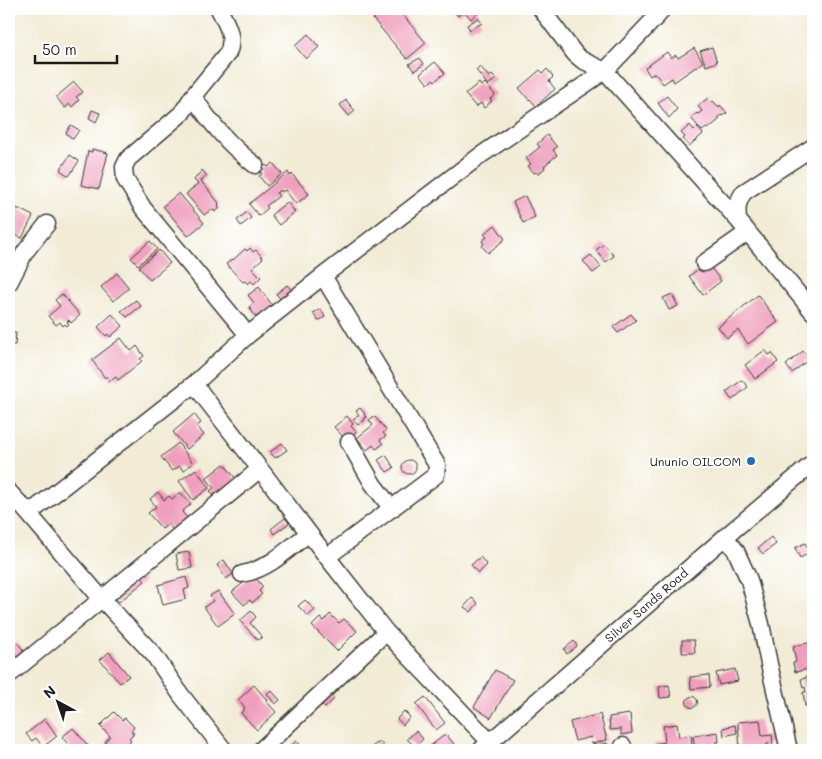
<svg xmlns="http://www.w3.org/2000/svg" width="822" height="759" font-family="Mali,sans-serif">
  <style>
    .building { fill: #ef9fbd }
    .lines { fill: none; stroke-linecap: round; stroke-linejoin: round }
    .minor-casing { stroke: #3c3b38; stroke-width: 19 }
    .minor { stroke: #fff; stroke-width: 16 }
    .poi-dot { fill: #1f6fb2; stroke: #fff; stroke-width: 2 }
    .labels { text-anchor: middle; dominant-baseline: central; stroke-width: 4; stroke-linejoin: round; paint-order: stroke }
    .poi-label { font-size: 12px; fill: #1c1c1c; stroke: #fff; text-anchor: end }
    .street-label { font-size: 12px; fill: #1c1c1c; stroke: #fff }
  </style>
  <rect width="100%" height="100%" fill="#fff"/>
  <filter id="ink" filterUnits="userSpaceOnUse"><feTurbulence type="fractalNoise" baseFrequency=".02" numOctaves="2"/><feDisplacementMap in="SourceGraphic" scale="10" xChannelSelector="R" yChannelSelector="G"/><feConvolveMatrix kernelMatrix="1 2 1 2 8 2 1 2 1" color-interpolation-filters="sRGB"/></filter>
  <filter id="wash" filterUnits="userSpaceOnUse"><feTurbulence type="fractalNoise" baseFrequency=".0096" numOctaves="4" result="noise"/><feDisplacementMap in="SourceGraphic" scale="20" xChannelSelector="R" yChannelSelector="G"/><feGaussianBlur stdDeviation="1.12" result="paint"/><feColorMatrix in="noise" values="0 0 0 0 0 0 0 0 0 0 0 0 0 0 0 0 0 1.4 0 .05"/><feComposite in="paint" operator="in"/></filter>
  <g filter="url(#wash)">
    <rect width="100%" height="100%" fill="#f2ecd7"/>
    <g id="blocks">
      <path class="building" d="M385,9H398L426,43L407,59L373,19Z
        M451,9H478L476,10L478,13L471,19L464,11L458,16Z
        M478,18L482,23L470,30L467,25Z
        M308,34L319,47L306,59L295,46Z
        M712,47L717,62L706,66L700,51Z
        M694,48L703,62L674,82L672,78L663,84L655,73L650,76L645,68L667,52L671,58L676,55L678,58Z
        M420,58L424,64L414,71L409,64Z
        M435,62L445,73L435,81L433,79L428,84L420,74Z
        M480,66L489,77L492,75L496,79L488,85L476,70Z
        M547,69L553,77L549,81L555,89L536,106L530,99L529,100L519,88L540,70L543,73Z
        M74,82L83,92L76,97L79,100L72,107L70,104L65,108L56,97Z
        M479,83L481,86L485,83L495,95L490,99L492,101L484,108L481,103L476,107L465,94Z
        M667,96L677,109L669,118L658,103Z
        M708,98L712,102L713,101L719,107L720,105L727,113L723,116L722,115L718,118L720,119L708,129L706,128L702,131L691,118L697,113L698,114L702,111L698,106Z
        M346,100L355,111L349,116L340,105Z
        M92,110L100,113L96,122L89,118Z
        M71,125L79,130L73,139L66,133Z
        M690,125L694,130L697,127L703,134L689,146L683,139L685,137L681,133Z
        M547,135L557,147L553,150L557,155L544,166L545,168L538,174L536,172L534,173L528,166L531,164L526,158L540,147L537,144Z
        M92,149L108,153L99,189L81,185L88,151L92,152Z
        M70,155L79,161L69,176L60,170Z
        M273,163L282,174L267,186L259,176L262,174L259,170L266,165L268,167Z
        M202,170L207,176L201,181L219,203L218,204L219,205L218,206L220,208L215,212L214,210L212,211L211,210L204,215L186,194L198,184L194,180Z
        M288,172L290,176L292,174L309,194L296,204L285,190L282,192L281,190L276,193L279,196L266,206L268,208L259,216L249,204Z
        M179,193L204,223L188,236L163,206Z
        M525,196L535,217L523,223L513,202Z
        M287,202L295,212L279,225L271,215Z
        M17,208L33,216L22,238L9,232V224Z
        M247,212L251,218L241,226L237,220Z
        M495,225L505,239L488,253L482,246L484,244L482,241L487,237L484,234Z
        M150,241L157,249L138,265L131,258Z
        M604,244L614,256L606,262L596,250Z
        M250,248L253,252L256,250L263,258L252,268L261,277L254,284L251,281L248,284L245,281L243,282L226,264L232,259L233,260L245,249L247,251Z
        M159,250L170,263L150,280L139,267Z
        M591,255L601,267L593,273L583,261Z
        M707,263L721,281L703,295L689,276Z
        M117,273L129,288L113,301L101,287Z
        M287,285L293,292L283,301L276,294Z
        M259,287L272,305L256,317L249,307L254,303L248,295Z
        M62,294L80,315L71,323L69,320L67,322L69,324L67,326L65,324L63,326L60,322L56,325L48,316L60,306L55,300Z
        M672,294L678,306L669,310L663,298Z
        M758,295L778,322L748,344L738,330L727,338L718,327Z
        M136,300L141,306L127,317L121,311Z
        M321,309L325,317L318,321L313,313Z
        M112,314L123,326L110,337L108,334L106,336L98,327Z
        M631,314L636,320L618,333L613,327Z
        M9,333H16L15,345H9Z
        M121,338L131,351L137,346L144,356L140,359L142,361L118,380L116,377L110,381L107,376L105,378L92,360Z
        M765,350L769,355L772,353L778,362L755,379L745,365Z
        M803,351L809,359L792,373L786,365Z
        M742,380L748,387L732,400L726,392Z
        M360,408L365,414L364,415L366,417L364,419L365,420L358,425L353,419L359,415L356,411Z
        M194,414L201,423L197,426L204,435L187,449L173,432Z
        M347,416L353,424L351,426L356,432L346,440L334,427Z
        M374,416L386,430L383,433L386,436L380,440L383,444L376,449L373,445L367,450L357,438L373,425L369,420Z
        M178,443L193,463L183,471L180,466L172,471L161,457Z
        M282,443L287,450L275,458L270,452Z
        M386,455L394,468L387,472L378,460Z
        M402 467a7 7 0 1 1 14 0a7 7 0 1 1-14 0Z
        M224,464L237,480L217,499L210,491L214,488L206,478Z
        M196,469L209,488L193,500L179,481Z
        M158,492L164,500L169,496L172,499L180,492L191,504L182,512L188,519L174,531L168,524L162,529L148,513L156,507L150,499Z
        M285,518L289,523L274,534L271,529Z
        M771,537L776,544L763,554L758,548Z
        M805,543L810,553L800,558L795,548Z
        M189,552L192,568L179,570L176,554Z
        M480,557L487,565L478,573L471,565Z
        M224,560L233,574L226,579L217,565Z
        M140,576L145,581L119,602L114,597Z
        M254,576L263,587L259,591L262,594L252,603L250,600L244,605L232,592L248,579L249,581Z
        M186,577L189,588L184,590L186,599L163,605L158,585Z
        M218,591L235,614L218,626L204,607L213,601L210,596Z
        M472,598L478,603L471,612L464,607Z
        M305,600L315,610L308,616L298,606Z
        M251,611L256,617L250,623L262,637L258,640L240,621Z
        M330,614L339,623L344,619L357,631L337,651L312,626L320,618L324,621Z
        M682,640H694L695,653H682Z
        M574,641L577,646L567,654L564,649Z
        M10,642L13,645L17,642L24,651L9,663V643Z
        M813,642V668L795,672L793,663L796,662L793,646Z
        M109,652L129,676L120,683L100,660Z
        M735,669L738,681L719,685L716,673Z
        M495,670L513,680L491,718L474,707Z
        M709,675L710,687L691,689L690,677Z
        M813,675V704L805,706L803,692H806L805,687L803,688L801,679L806,678V676Z
        M254,685L267,700L266,701L276,712L257,730L241,713L245,708L238,700Z
        M669,685L671,697L660,698L659,687Z
        M271,690L280,700L275,704L267,694Z
        M330,694L334,699L325,708L320,703Z
        M686.5 702a5.5 5.5 0 1 1 11 0a5.5 5.5 0 1 1-11 0Z
        M425,697L445,723L436,730L416,704Z
        M404,711L410,717L403,725L397,719Z
        M114,712L122,720L125,718L134,727L131,731L134,733L129,738L131,740L124,748L120,744L114,750L105,742L110,736L100,726Z
        M600,714L607,740L592,744L591,737L575,741L570,722Z
        M630,714L632,733L621,735V729L610,730L609,717Z
        M45,719L57,736L43,747L36,738L32,741L26,734Z
        M760,720L762,736L772,735L773,743L767,744V750H740L738,722Z
        M677,724L679,737L691,735L692,747L686,748L687,750H655L654,744L665,742L663,726Z
        M735,725L737,733L724,736L723,728Z
        M73,728L91,749L90,750H73L62,737Z
        M416,731L423,739L415,747L407,739Z
        M718,732L719,742H716L717,750H695L693,736Z
        M446,734L457,748L455,750H425Z
        M297,741L304,750H286Z
        M380,742L383,745L380,748L381,749L380,750H368L377,743V744Z
        M607,743L609,750H594L593,746Z"/>
    </g>
  </g>
  <g filter="url(#ink)">
    <use href="#blocks" fill-opacity="0" stroke="#3c3b38" stroke-width="1"/>
    <g class="lines">
      <defs>
        <path id="minor" d="M219,9C226,23 235,37 228,53L193,96L182,113L128,159L124,167L125,179L143,208L248,335
          M541,9L575,54L582,60L605,71L738,220L813,312
          M193,96C210,123 230,146 255,165
          M738,220C737,209 737,201 744,192L813,147
          M704,263L748,232
          M323,276L437,465L436,475L327,557
          M9,283L25,252L47,224
          M194,384L260,469L327,557L386,632L490,742L495,750
          M349,442L373,484L392,509
          M9,492L22,506L28,510L36,508L194,384L248,335L323,276L481,155L605,71L658,15L662,9
          M22,506L101,598L154,655L181,695L224,750
          M725,537L736,551L749,580L761,624L769,664L789,750
          M242,574C269,569 288,549 309,533
          M9,675L260,469
          M623,746V750
          M482,749L725,537L813,463
          M261,750L386,632"/>
      </defs>
      <use href="#minor" class="minor-casing"/>
      <use href="#minor" class="minor"/>
    </g>
  </g>
  <circle class="poi-dot" cx="751" cy="461" r="5"/>
  <g class="labels">
    <g class="poi-label">
      <text x="741" y="461">Ununio OILCOM</text>
    </g>
    <g class="street-label">
      <text transform="translate(646 605) rotate(-41)">Silver Sands Road</text>
    </g>
  </g>
  <rect width="822" height="759" fill="none" stroke="#fff" stroke-width="30"/>
  <g transform="translate(58 702) rotate(320)" stroke="#ffffff" stroke-width="4" paint-order="stroke">
  <path d="M0-4L9 19L0 12L-9 19Z" fill="#1c1c1c"/>
  <text y="-8" font-size="14" font-weight="bold" text-anchor="middle" fill="#1c1c1c">N</text>
  </g>
  <path d="M35 55v8h82v-8" fill="none" stroke="#1c1c1c" stroke-width="2.5"/>
  <text x="42" y="55" font-size="15" fill="#1c1c1c" stroke="#ffffff" stroke-width="4" paint-order="stroke">50 m</text>
</svg>
